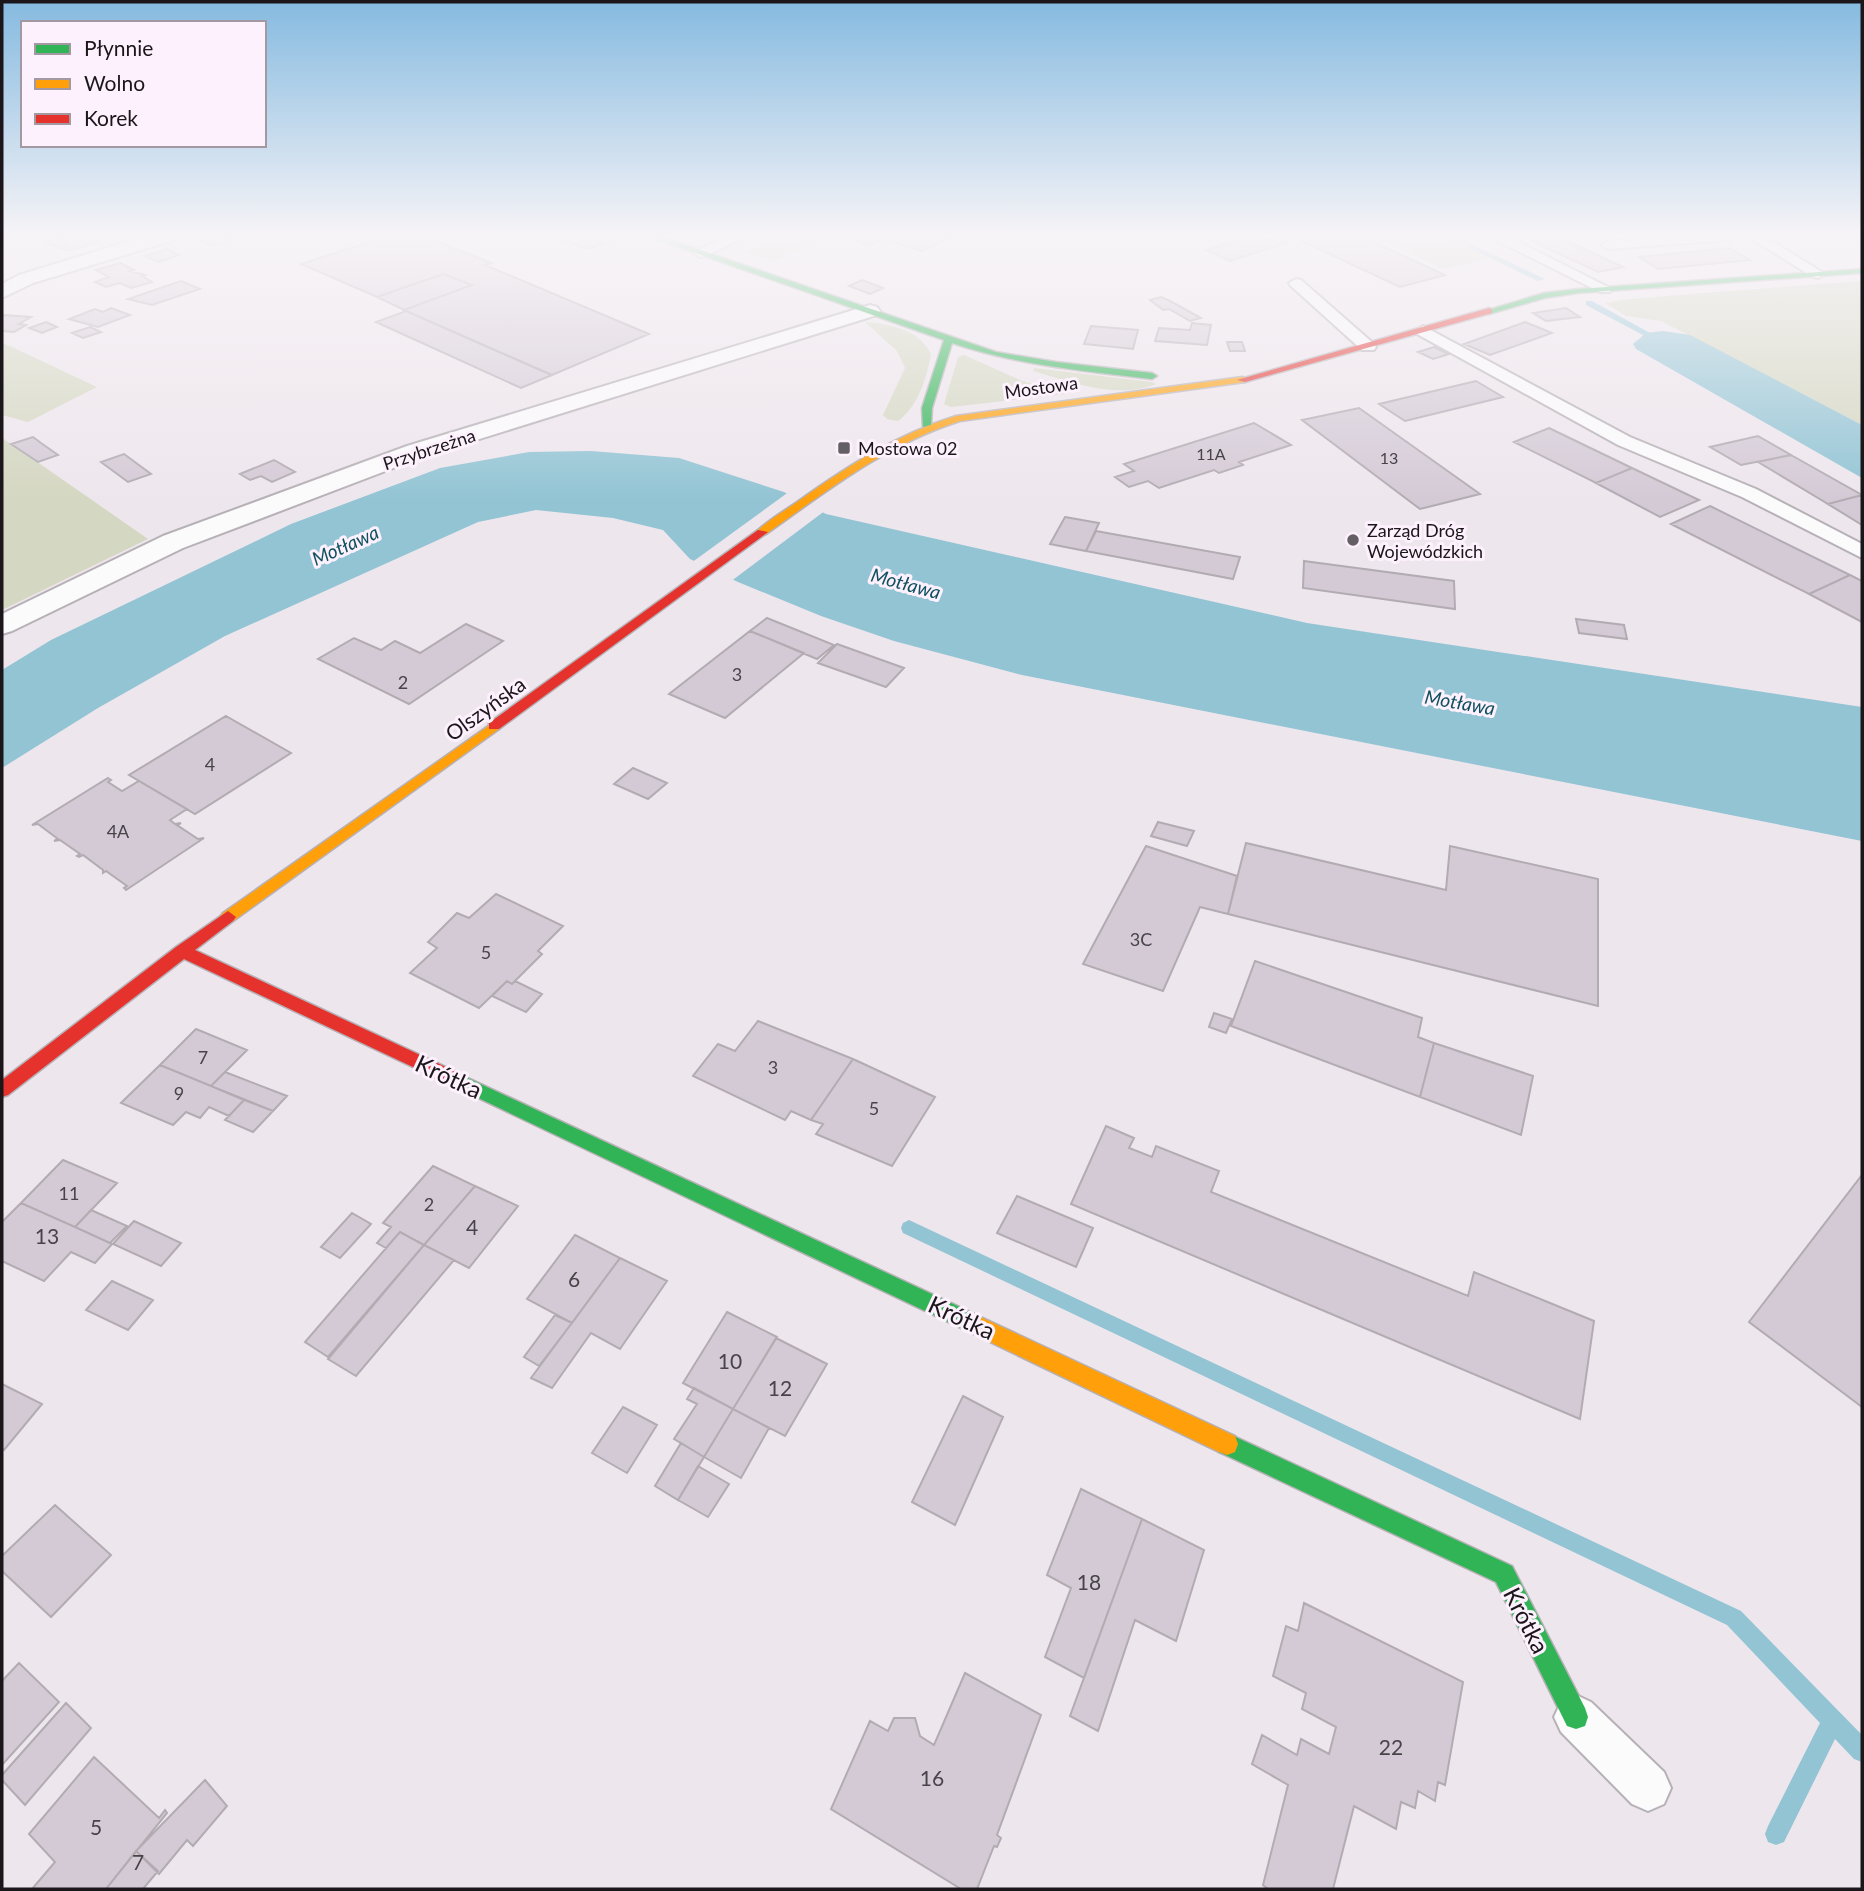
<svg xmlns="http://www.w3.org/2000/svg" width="1864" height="1891" font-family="Lato,sans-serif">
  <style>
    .green { fill: #d4d7c1 }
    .water { fill: #92c4d4 }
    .pier { fill: #eee6ed }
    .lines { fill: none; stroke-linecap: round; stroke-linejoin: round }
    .stream { fill: #92c4d4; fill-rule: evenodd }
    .building { fill: #d4cad6; stroke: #b2acb2; stroke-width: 2 }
    .lane-casing { stroke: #b6b1b6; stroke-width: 4 }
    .street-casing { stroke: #b6b1b6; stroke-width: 4 }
    .fast-casing { stroke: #b6b1b6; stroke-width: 3 }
    .slow-casing { stroke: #b6b1b6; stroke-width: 3 }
    .jam-casing { stroke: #b6b1b6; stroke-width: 3 }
    .lane { fill: #fcfbfc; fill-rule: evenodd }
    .street { fill: #fcfbfc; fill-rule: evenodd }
    .fast { fill: #30b455; fill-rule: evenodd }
    .slow { fill: #ff9f0a; fill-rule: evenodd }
    .jam { fill: #e5322d; fill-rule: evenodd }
    .poi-dot { fill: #645f64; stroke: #fef1fe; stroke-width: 2.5 }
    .labels { text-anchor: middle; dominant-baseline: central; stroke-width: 6; stroke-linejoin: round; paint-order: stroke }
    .far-number-label { font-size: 16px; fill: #484349 }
    .far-street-label { font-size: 18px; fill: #1a161a; stroke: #fef1fe }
    .far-poi-label { font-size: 18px; fill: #1a161a; stroke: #fef1fe; text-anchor: start }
    .number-label { font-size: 18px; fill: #484349 }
    .far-water-label { font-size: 19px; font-style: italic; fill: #0f515f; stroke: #fef1fe }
    .street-label { font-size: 21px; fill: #1a161a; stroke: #fef1fe }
    .near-number-label { font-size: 21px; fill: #484349 }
    .near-street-label { font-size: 24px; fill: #1a161a; stroke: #fef1fe }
  </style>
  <rect width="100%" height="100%" fill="#eee6ed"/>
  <path class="green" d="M782,236H816L826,239L772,261L746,252Z
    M1374,236H1443L1490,258L1443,269Z
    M1862,281V425L1661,321L1626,316L1605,303L1629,299Z
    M865,322C889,324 919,329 931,354C927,377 918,407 898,421L887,419L883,415L905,368L897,351Z
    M2,343L14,348L97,387L28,422L2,415Z
    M964,355L1020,380L1066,394L951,407L944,404L958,357Z
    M1034,368L1152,382L1156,384C1118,400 1070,382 1033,371Z
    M2,438L20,450L148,539L2,610Z"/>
  <path class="water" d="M1663,331L1690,335L1862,425V478L1636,349L1633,344L1646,333Z
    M591,451L679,458L784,492L826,514L1307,623L1862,707V841L1022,675L894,641L821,616L738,582L690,559L663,530L613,518L536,510L478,522L225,636L98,708L2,768V670L51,640L291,524L440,468L529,452Z"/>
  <path class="pier" d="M790,491L826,510L730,582L691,563Z"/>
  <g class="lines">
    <path class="stream" d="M1445,236H1454L1545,279L1538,281Z
      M1586,301H1592L1650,333L1643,335L1586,305Z
      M909,1220L1741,1611L1862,1735V1762L1854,1759L1835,1739L1784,1842L1776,1845L1768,1842L1765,1834L1768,1826L1820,1723L1727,1625L903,1233L901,1228L903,1223Z"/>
  </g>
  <path class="building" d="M210,236H225L233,239L212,246L199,240Z
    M388,236H423L492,263L485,265L649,334L552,375L404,310L472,285L443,274L377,297L301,264Z
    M561,236H600L612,240L589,249L557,238Z
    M841,236H873L883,239L869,245Z
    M873,236H954L922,251Z
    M1254,236L1271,240L1279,238L1289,242L1230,261L1206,250Z
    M1291,236H1360L1445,275L1400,287Z
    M1556,236L1623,267L1598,272L1532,241Z
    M62,237L72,240L61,244L66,246L59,248L45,242Z
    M82,237L97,242L69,251L59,248L66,246L61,244Z
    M1729,248L1750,260L1658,269L1639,257Z
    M167,249L179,255L158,262L145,256Z
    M120,263L134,270L130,271L145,275L142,276L152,282L131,288L120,283L106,287L95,282L109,277L96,270Z
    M443,274L472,285L404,310L377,297Z
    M862,280L883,288L870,294L849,286Z
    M181,281L200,289L152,305L128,299Z
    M1161,297L1170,301L1201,318L1190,321L1169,309L1163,310L1150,300Z
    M111,308L130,315L98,327L69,319L95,309L103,312Z
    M1566,308L1580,317L1546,321L1533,313Z
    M406,311L524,363L552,375L521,388L376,322Z
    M4,315L31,317L19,324L26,325L14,332L2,331V316Z
    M46,322L57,327L42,333L29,328Z
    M1525,322L1552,333L1490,355L1464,344Z
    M1192,323L1211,325L1207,345L1155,341L1159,328L1190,330Z
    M1091,326L1138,330L1133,349L1084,344Z
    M90,327L101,332L83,338L72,333Z
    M1227,342H1242L1245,351H1230Z
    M1434,347L1449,354L1433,359L1418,352Z
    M1476,381L1503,397L1405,421L1379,404Z
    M1359,408L1480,494L1420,509L1302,420Z
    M1254,423L1291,445L1239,462L1243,465L1219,473L1214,470L1159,488L1148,481L1129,487L1115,477L1134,471L1124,464Z
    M1549,428L1632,468L1596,483L1514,442Z
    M1758,436L1791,455L1741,465L1710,447Z
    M33,437L41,443L58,455L38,462L11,444Z
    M124,454L151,474L128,482L101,462Z
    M1791,455L1862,495L1828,504L1758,462Z
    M274,460L295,472L272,482L261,476L250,480L240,474Z
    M1632,468L1699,500L1660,517L1596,483Z
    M1862,495V525L1828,504Z
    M1710,506L1850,575L1809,594L1671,524Z
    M1065,517L1099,523L1086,551L1050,544Z
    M1096,531L1240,557L1233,579L1086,551Z
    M1304,561L1454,581L1455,609L1303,588Z
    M1850,575L1862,581V622L1809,594Z
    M767,618L834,645L817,659L750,631Z
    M1576,619L1624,625L1627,639L1579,633Z
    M466,624L503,641L409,704L318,659L354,638L381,650L395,641L420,653Z
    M750,631L804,653L725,718L669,694Z
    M837,644L904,668L886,687L818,663Z
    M226,716L291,753L195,814L129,775Z
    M633,768L667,783L648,799L614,784Z
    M108,778L111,780L108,782L122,791L139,781L187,809L170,820L175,824L181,823L177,825L198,839L204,838L126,890L124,888L127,886L106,871L103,873V870L83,855L79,857L77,856L80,854L60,840L54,841L58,839L38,824L32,825Z
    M1158,822L1194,831L1187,846L1151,836Z
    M1246,843L1446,890L1450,846L1598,879V1006L1228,914Z
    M1146,846L1237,876L1228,914L1200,907L1163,991L1083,964Z
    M496,894L563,926L538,951L542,954L512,984L507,981L479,1008L410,973L437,948L428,942L457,913L469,918Z
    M1255,961L1422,1018L1418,1037L1434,1043L1420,1097L1231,1026Z
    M507,981L512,984L515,981L542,994L526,1012L492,996Z
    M1214,1013L1232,1019L1226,1033L1209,1027Z
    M758,1021L853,1059L811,1120L791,1111L785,1120L693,1076L718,1044L735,1051Z
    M196,1029L247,1050L211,1086L160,1065Z
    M1434,1043L1533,1076L1521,1135L1420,1097Z
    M853,1059L935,1097L892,1166L816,1134L823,1124L811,1120Z
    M160,1065L211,1086L244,1100L229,1116L209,1107L200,1118L186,1112L173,1125L121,1103Z
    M225,1072L287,1096L273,1111L211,1086Z
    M244,1100L273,1111L253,1132L225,1120Z
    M1106,1126L1134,1138L1129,1148L1152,1157L1156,1146L1219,1171L1211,1192L1468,1296L1474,1272L1594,1321L1580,1419L1071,1204Z
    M63,1160L117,1183L75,1227L21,1203Z
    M433,1166L475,1186L424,1245L400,1232L386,1248L377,1243L391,1227L383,1223Z
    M1862,1175V1407L1749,1322Z
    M475,1186L518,1206L469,1268L424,1245Z
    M1017,1196L1093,1228L1076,1267L997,1233Z
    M21,1203L75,1227L112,1244L95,1263L71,1252L44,1281L2,1261V1222Z
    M91,1210L127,1226L110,1243L75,1227Z
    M352,1213L371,1224L340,1258L321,1247Z
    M134,1221L181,1243L161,1266L113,1244Z
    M400,1232L424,1245L328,1357L305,1342Z
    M575,1235L620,1258L572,1323L527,1299Z
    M424,1245L454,1260L356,1376L328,1359Z
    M620,1258L667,1281L620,1349L591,1333L552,1388L531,1378Z
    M112,1281L153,1300L128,1330L86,1310Z
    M727,1312L777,1337L733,1409L683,1383Z
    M555,1315L572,1323L539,1366L524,1357Z
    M776,1338L827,1364L785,1436L733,1409Z
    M2,1384L42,1404L4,1450L2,1448Z
    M694,1388L733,1409L704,1457L674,1439L697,1404L687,1399Z
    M963,1396L1003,1417L955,1525L912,1502Z
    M623,1407L657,1425L627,1473L592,1453Z
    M733,1409L769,1428L741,1478L704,1457Z
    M681,1443L704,1457L678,1500L655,1486Z
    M698,1466L729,1484L708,1517L678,1500Z
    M1081,1489L1142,1519L1084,1678L1045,1657L1071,1588L1047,1575Z
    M55,1505L111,1555L51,1617L2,1571V1556Z
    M1142,1519L1204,1550L1176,1641L1135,1620L1098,1731L1070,1716Z
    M1304,1603L1463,1682L1445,1785L1438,1782L1435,1801L1418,1791L1415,1808L1401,1802L1396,1829L1354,1806L1333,1889H1268L1263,1885L1288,1785L1252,1764L1262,1735L1297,1755L1301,1739L1329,1754L1336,1727L1302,1709L1306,1693L1273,1676L1286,1626L1298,1631Z
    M19,1663L59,1702L2,1765V1681Z
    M965,1673L1041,1715L997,1835L1001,1838L997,1847L994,1846L977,1889H961L831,1809L870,1721L888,1731L894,1718H915L920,1736L934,1745Z
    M66,1703L91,1728L25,1805L2,1780V1775Z
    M94,1757L159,1818L165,1810L167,1813L106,1889H32L55,1862L29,1834Z
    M205,1780L227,1806L193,1846L187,1840L159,1874L136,1851Z
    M136,1851L158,1871L143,1889H106Z"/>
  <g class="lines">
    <defs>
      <path id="lane" d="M728,236H748L705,256L700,257L693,253Z
        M1488,236H1507L1612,289L1610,292H1600Z
        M1668,236H1735L1728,240L1608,249L1601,245L1608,241Z
        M1747,236H1764L1825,274L1818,278L1813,277Z
        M1296,279L1301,280L1374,344L1376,347L1374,350H1362L1291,286L1289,283Z
        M1423,326L1630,437L1756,489L1862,544V558L1742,497L1618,445L1417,334L1415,331Z
        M1576,1695L1591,1702L1664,1772L1671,1788L1664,1804L1648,1811L1632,1804L1561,1732L1554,1717L1561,1702Z"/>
      <path id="street" d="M146,236H176L174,240L33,283L2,298V284L19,275Z
        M870,305L877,307L880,311L877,315L425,456L183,548L12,631L2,634V614L163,536L407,446Z"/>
      <path id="fast" d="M647,236H660L996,352L1056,362L1152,373L1157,376L1152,379C1084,371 1017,365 952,343L932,408L931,425L923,427L922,408L944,340Z
        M1862,269V273L1578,293L1545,298L1489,314L1485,311L1544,293L1578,289Z
        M457,1073L979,1316L982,1323L979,1330L972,1333L965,1330L451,1085L448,1080L451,1075Z
        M1227,1433L1512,1566L1585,1708L1588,1717L1585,1726L1576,1729L1567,1726L1496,1582L1219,1452L1216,1444L1219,1436Z"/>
      <path id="slow" d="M1242,377L1245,378V382L960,421C887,444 828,490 766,534L756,532C768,520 786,510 800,500C849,465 898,434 956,416Z
        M494,722L501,726L499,729L233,921H223L220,917L223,913Z
        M972,1313L1235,1436L1238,1444L1235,1452L1227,1455L1219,1452L965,1330L962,1323L965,1316Z"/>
      <path id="jam" d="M1489,308L1492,309V313L1245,382L1237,380Z
        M758,530L768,532L499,729H489V723Z
        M228,911L236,917L233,921L195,950L463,1075L466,1080L463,1085L457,1087L451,1085L184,959L8,1095L2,1097V1080L176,947Z"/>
    </defs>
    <use href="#lane" class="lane-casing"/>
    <use href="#street" class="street-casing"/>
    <use href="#fast" class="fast-casing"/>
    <use href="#slow" class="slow-casing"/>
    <use href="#jam" class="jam-casing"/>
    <use href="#lane" class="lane"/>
    <use href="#street" class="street"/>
    <use href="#fast" class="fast"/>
    <use href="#slow" class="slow"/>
    <use href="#jam" class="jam"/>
  </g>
  <linearGradient id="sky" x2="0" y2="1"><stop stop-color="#85bae0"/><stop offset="0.47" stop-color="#f7f4f7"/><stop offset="1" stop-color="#f7f4f7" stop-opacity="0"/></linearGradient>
  <rect width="1864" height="501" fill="url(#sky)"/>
  <g class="poi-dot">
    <rect x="837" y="441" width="14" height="14" rx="3.5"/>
    <circle cx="1353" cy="540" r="7"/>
  </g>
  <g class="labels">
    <g class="far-number-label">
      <text x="1211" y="453">11A</text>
      <text x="1389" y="457">13</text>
    </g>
    <g class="far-street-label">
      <text transform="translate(1041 387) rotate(-8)">Mostowa</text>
      <text transform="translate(429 449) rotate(-18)">Przybrzeżna</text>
    </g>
    <g class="far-poi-label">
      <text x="858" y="448">Mostowa 02</text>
      <text x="1367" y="530">Zarząd Dróg<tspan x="1367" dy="21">Wojewódzkich</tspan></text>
    </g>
    <g class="number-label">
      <text x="737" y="674">3</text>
      <text x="403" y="682">2</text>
      <text x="210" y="764">4</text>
      <text x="118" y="831">4A</text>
      <text x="1141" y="939">3C</text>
      <text x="486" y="952">5</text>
      <text x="203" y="1057">7</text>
      <text x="773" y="1067">3</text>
      <text x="179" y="1093">9</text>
      <text x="874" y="1108">5</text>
      <text x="69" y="1193">11</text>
      <text x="429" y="1204">2</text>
    </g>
    <g class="far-water-label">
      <text transform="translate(345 545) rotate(-24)">Motława</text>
      <text transform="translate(906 583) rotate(15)">Motława</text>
      <text transform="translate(1460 702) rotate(10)">Motława</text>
    </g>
    <g class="street-label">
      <text transform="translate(485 708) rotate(-36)">Olszyńska</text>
    </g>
    <g class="near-number-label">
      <text x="472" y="1226">4</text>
      <text x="47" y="1235">13</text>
      <text x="574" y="1278">6</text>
      <text x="730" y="1360">10</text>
      <text x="780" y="1387">12</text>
      <text x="1089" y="1581">18</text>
      <text x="1391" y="1746">22</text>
      <text x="932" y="1777">16</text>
      <text x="96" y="1826">5</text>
      <text x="138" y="1861">7</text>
    </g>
    <g class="near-street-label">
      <text transform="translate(449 1076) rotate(25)">Krótka</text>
      <text transform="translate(962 1317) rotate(25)">Krótka</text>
      <text transform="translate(1527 1620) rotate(63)">Krótka</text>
    </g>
  </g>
  <rect width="1864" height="1891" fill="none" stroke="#1a161a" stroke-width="7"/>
  <rect x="21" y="21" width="245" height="126" fill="#fef1fe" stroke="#a399a3" stroke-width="2"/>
  <rect x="35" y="44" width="35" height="10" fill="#30b455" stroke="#a399a3" stroke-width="2"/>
  <text x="84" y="56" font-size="21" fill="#1a161a">Płynnie</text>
  <rect x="35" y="79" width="35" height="10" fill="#ff9f0a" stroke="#a399a3" stroke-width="2"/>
  <text x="84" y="91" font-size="21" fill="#1a161a">Wolno</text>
  <rect x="35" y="114" width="35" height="10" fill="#e5322d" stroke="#a399a3" stroke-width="2"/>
  <text x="84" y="126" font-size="21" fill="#1a161a">Korek</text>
</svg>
